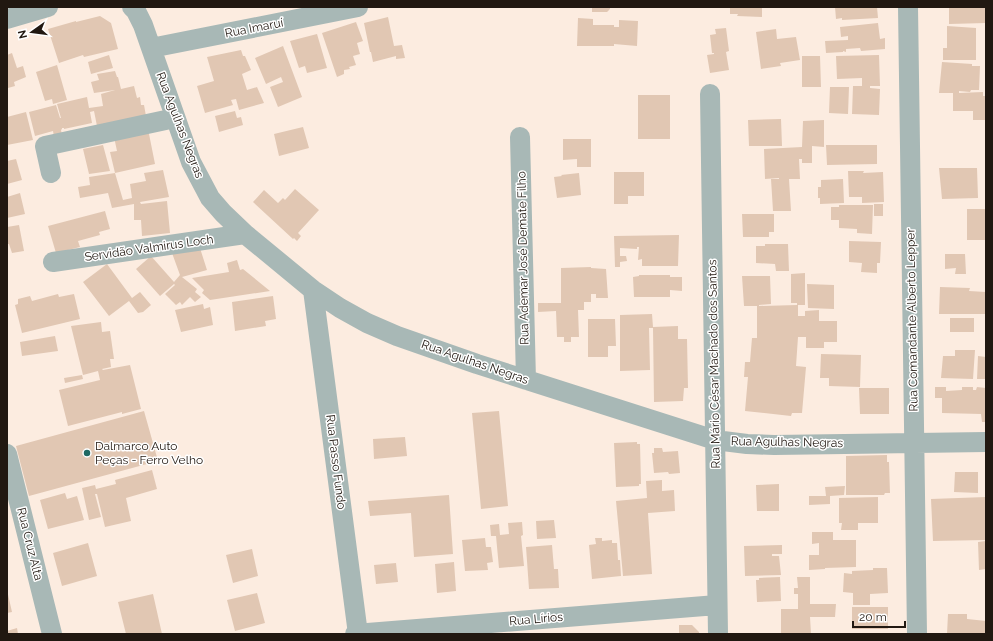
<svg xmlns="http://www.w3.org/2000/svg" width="993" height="641" font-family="Raleway,sans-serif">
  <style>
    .building { fill: #e1c7b3 }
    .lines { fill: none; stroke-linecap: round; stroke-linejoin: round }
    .minor { stroke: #a8b8b6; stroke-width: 20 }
    .poi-dot { fill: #1f6963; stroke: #fff; stroke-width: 1.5 }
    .labels { text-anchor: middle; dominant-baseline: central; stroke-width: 3; stroke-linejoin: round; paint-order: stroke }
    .street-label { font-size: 12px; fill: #211811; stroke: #fff }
    .poi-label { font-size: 12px; fill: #211811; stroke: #fff; text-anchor: start }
  </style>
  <rect width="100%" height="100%" fill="#fcece0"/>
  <path class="building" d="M592,7H610V9L607,12H592Z
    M730,7H762V17L737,16L738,14H730Z
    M835,7H877L878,18L842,20V18L836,19Z
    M949,7H986V23L949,24Z
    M100,16L111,23L118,49L84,57L83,55L59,63L48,29L76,21V22Z
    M388,17L394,46L402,45L405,58L396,59V56L373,62L371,52H370L364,23Z
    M578,18L593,19V25H614V27H619V20L638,21L637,46L614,44V46H577Z
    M356,22L363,41L357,43L360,54L353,56L356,65L349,67L350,69L344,70V74L337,77L322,33Z
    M878,23L880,39L885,38V49L861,51L860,48L846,49V52L843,51V52L826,53L825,41L848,40V36L841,37L840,27Z
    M947,26L976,28V60H943V48H947Z
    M726,28L729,51L726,52L729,70L710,73L707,55L714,54V53H712L710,35L716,34L715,29Z
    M776,29L777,39L796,37L800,60L780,63L781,66L761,69L756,32Z
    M317,34L327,68L307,73L305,66L299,68L290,41Z
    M283,46L302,97L278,107L270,87L283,82L281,77L266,84L255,58Z
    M241,50L243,56H245L251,70L242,74L247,90L257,87L264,103L239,110L236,99L231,100L233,105L205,113L197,86L214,81L207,57Z
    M12,53L17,68L23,66L26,77L14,82L15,86L8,88L7,55Z
    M109,55L113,68L91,74L88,62Z
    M879,55L880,86H870V88L880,89L879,115L852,114L853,86H862V78L837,79L836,56Z
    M802,56H820L821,87H802Z
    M942,62L972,64V66H980L979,90H971L970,92L959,91V93L983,92V96H986V120H973V111H953V93H939Z
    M57,65L67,100L53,104L52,99L45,101L36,72Z
    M115,71L117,77H118L121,89L134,86L137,98L140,97L141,105H144L146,116L97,126L94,111L90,112L92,123L64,129V128H62V129L61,130L62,135L54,137L53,131L35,136L29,112L56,105L60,118H61L57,104L87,97L89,108L103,106L101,94L115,90L94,93L91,82L99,80L97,74Z
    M830,87H849L848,114L829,113Z
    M638,95H670V139H638Z
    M235,111L237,118L241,117L243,125L219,132L215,116Z
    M26,112L33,140L7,145V117Z
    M781,119L782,146H749L748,120Z
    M824,120V147L812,146V163H802V159H799L800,179H789L791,211H773L771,179H779V178L765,179L764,149L802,147L803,121Z
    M303,127L309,148L279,156L274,134Z
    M148,129L155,164L115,173L110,152L117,151L114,137Z
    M563,139H591V167H577V159L563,160Z
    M103,145L110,171L89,174L83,149Z
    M826,145H877V164L827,165Z
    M16,159L22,180L7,184V161Z
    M939,168H977L978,198L942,199Z
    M163,170L169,197L140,202L141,204L167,201L170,233L142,236L141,220H134V204L112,208L108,193L80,198L78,187L90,185L89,177L115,173L123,200L132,198L130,184L146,181L144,173Z
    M848,171H864L863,173L883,172L884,202L862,203V197H849Z
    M614,172H644V196H628V204H614Z
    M579,173L581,195L557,198L554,177L562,176L561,175Z
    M843,179L844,203L820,204V198H818V187H821V180Z
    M295,189L319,210L298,233L301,236L297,241L294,238L293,239L253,202L264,190L278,203L283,198L285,200Z
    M20,193L25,214L7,218V197Z
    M874,204H883V216H874Z
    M839,205H873L872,234L857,233V229L839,228V220H831V207H839Z
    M967,209H986L985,240H967Z
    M105,211L110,229L99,232L100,235L78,241L80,247L56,253L48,226Z
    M742,214H774V232H769V237H743Z
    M19,225L24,251L12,253L9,244H7V227Z
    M679,235L678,266H642V259L638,260L639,247H637V249L620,248V256H626L627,261L620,262V267H615L614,236Z
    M849,241L881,242L880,263H877V273L861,272L862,263L849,262Z
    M765,244H788L789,271H776L775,264L756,263V246H765Z
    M199,245L207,270L182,277L197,289L195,292L201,297L195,302L190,297L182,305L180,302L176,305L165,294L175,285L174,284L160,296L136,269L151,256L174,282L180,275L172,253Z
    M945,254H965L966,274H955L956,268L945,269Z
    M237,260L240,270L243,269L270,291L210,300L202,293L204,290L192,278L229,272L227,263Z
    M107,264L132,298L140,292L151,305L143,312L138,313L129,301L109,316L83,282Z
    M591,267V268L606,269L608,298H596V294H591V302H584V310H578L579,337H571V342H564V337H557L556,311L538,312V303H561V268Z
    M805,273V305H798V316H805V311L819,310V321H837V342H824V348H806V337H798L796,366L806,367L802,413H792L791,416L745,411L748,377H744L745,362H750L752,338H757V306H744L742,276H770L771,304L759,305V306L797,305V303H791V274Z
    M639,275H670V277H682V291L670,290V297H634L633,277L639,276Z
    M807,284L834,285V309L808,308Z
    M940,287L970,288L969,291L986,292V314H939Z
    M58,294L59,297L74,294L80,319L22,333L15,305L18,304V299L30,296L32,301Z
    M273,296L276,319L265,321L266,326L235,331L232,302Z
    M203,304L204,309L210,307L213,325L181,332L175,310Z
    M652,314L653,327L678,326V339H687L688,388H684L683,401L654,402L653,328H649L650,370L620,371V315Z
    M950,318H974V332H950Z
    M588,319H615L616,346H608V357H588Z
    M101,322L102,332L110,331L114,359H110L111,367L102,369L103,370L130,365L141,409L122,414V412L68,426L59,390L100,380L98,371L83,375L71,326Z
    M55,336L58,351L22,356L20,342Z
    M955,350H975L973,379L941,378L943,356H955Z
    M821,354L861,355L860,387L829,386V378H820Z
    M978,356L986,357V379H977Z
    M82,375L83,379L65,383L64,378Z
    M935,387H946V391L962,390V387H973V390H976L977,387L986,388V422H982L981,414L942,413V398H935Z
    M859,388H889V414H860Z
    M144,411L158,461L29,496L16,446Z
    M499,411L508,506L481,509L472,413Z
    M405,437L407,456L374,459L373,439Z
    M637,442V444H640L641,484H639V486L616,487L614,443Z
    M654,448H662L663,452L678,451L680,473L669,474L668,472L654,473L652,453H654Z
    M887,455V462H889L890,493H885L884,495H846V456Z
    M152,470L157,489L126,498L131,521L105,527L97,494H95L101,517L89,520L82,488L95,485L96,489L116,484L115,480Z
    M955,472H978V493L954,492Z
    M662,480V491L674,490L675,511L648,513L652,574L623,576L616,501L647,498L646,481Z
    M779,484V511H757L756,485Z
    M845,486L844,495L830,496V504L809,505V496H826L825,487Z
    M65,493L67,499L77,496L84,520L48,529L40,500Z
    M449,495L453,554L414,557L411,513L370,516L368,501Z
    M878,497V523H858V530H841L842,523H839V498Z
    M986,497V540L933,541L931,499Z
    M554,520L556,538L537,539L536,521Z
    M522,522L523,535L521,536L524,566L499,568L496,536H491L490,525L499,524L500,535L509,534L508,523Z
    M812,532H833V540H856V567L825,568V569L809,570V555H819V543L812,544Z
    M485,538L486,547H491L493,562L487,563L488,570L465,571L462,540Z
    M595,538H602V541L612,540V543H617L618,560H620L621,576L592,579L589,545L596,544Z
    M986,541V569L979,570L978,542Z
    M88,543L97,576L62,586L53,553Z
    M552,545L554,569H558L559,588L529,589L526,547Z
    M782,545V554H772V556H779L781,575L745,576L744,546Z
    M252,549L258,576L233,583L226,555Z
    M454,562L456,591L437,593L435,564Z
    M396,563L398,582L376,584L374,565Z
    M873,568H887L888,593L870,594V605H853V593L843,592L844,573L852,574V571L873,570Z
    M780,577L781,601L757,602L756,580H759V578Z
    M797,577H810V604H836L835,617H810L811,634H781V609H798V594H794V588H798Z
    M7,590L12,612L7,613Z
    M257,593L265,623L235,631L227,600Z
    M153,594L162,634H126L118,602Z
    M852,607H888V629H852Z
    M948,614H967V619L986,621V634H947Z
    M679,625H692L699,632V634H679Z
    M17,628L18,634H7V631Z"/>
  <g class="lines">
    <path class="minor" d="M132,7L136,11L143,25L191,162L210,198L223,213L245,234L313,290L340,308L367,323L397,336L477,364L715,440L747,444L774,445L986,442
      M908,7L917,634
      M7,19L48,7
      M151,48L358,7
      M710,94L718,634
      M520,137L526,380
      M51,173L45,146L175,118
      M53,262L245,234
      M313,290L358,634
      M7,454L52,634
      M355,634L717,605"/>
  </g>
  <circle class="poi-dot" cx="87" cy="453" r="4"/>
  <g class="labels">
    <g class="street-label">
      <text transform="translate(254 28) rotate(-11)">Rua Imaruí</text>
      <text transform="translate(180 125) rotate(69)">Rua Agulhas Negras</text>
      <text transform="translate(149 248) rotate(-8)">Servidão Valmirus Loch</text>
      <text transform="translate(523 258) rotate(-91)">Rua Ademar José Demate Filho</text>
      <text transform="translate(912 320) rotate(-91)">Rua Comandante Alberto Lepper</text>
      <text transform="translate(475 362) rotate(19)">Rua Agulhas Negras</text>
      <text transform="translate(714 364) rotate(-91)">Rua Mário César Machado dos Santos</text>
      <text transform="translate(787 442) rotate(1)">Rua Agulhas Negras</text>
      <text transform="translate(336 462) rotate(83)">Rua Passo Fundo</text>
      <text transform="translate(30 544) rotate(76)">Rua Cruz Alta</text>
      <text transform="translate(536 619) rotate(-5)">Rua Lírios</text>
    </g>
    <g class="poi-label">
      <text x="95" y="446">Dalmarco Auto<tspan x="95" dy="14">Peças - Ferro Velho</tspan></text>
    </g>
  </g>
  <rect width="993" height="641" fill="none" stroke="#211811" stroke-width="16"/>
  <g transform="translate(32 32) rotate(256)" stroke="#ffffff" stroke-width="3" paint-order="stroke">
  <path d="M0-3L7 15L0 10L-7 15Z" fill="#211811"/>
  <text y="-6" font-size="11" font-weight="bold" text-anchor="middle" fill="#211811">N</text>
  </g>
  <path d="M853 621v6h52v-6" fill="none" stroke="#211811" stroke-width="2"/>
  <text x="859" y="621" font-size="12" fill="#211811" stroke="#ffffff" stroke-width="3" paint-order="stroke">20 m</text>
</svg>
